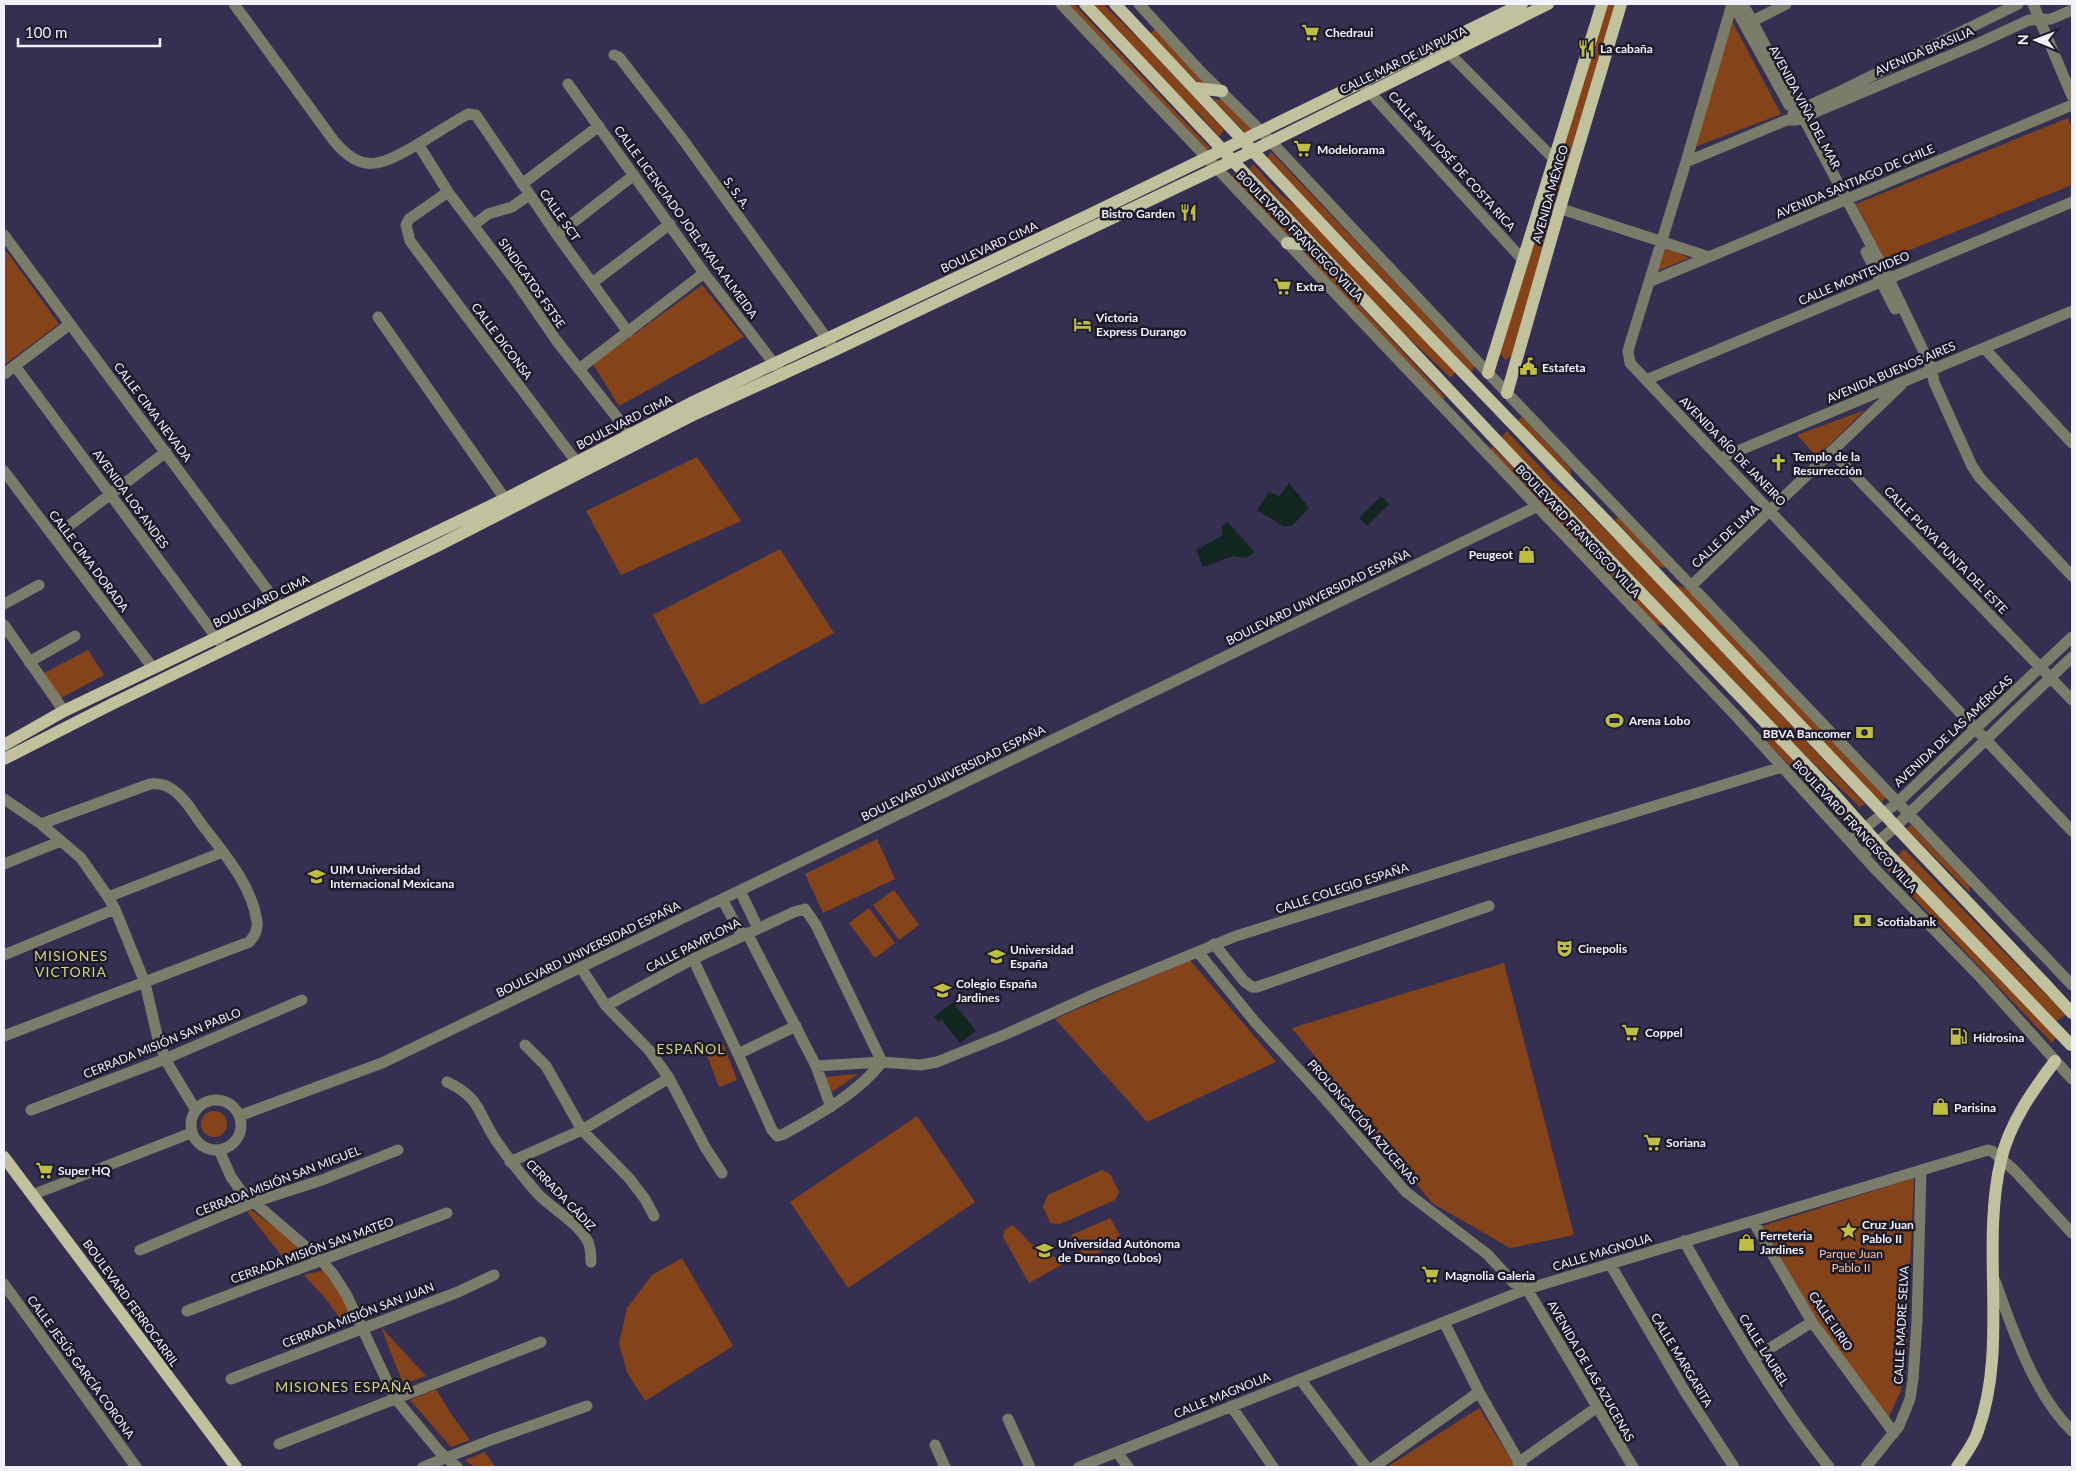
<svg xmlns="http://www.w3.org/2000/svg" width="2076" height="1471" font-family="Lato,sans-serif">
  <style>
    .green { fill: #854319 }
    .water { fill: #11261f }
    .lines { fill: none; stroke-linecap: round; stroke-linejoin: round }
    .minor { stroke: #7c7c6a; stroke-width: 11 }
    .major { stroke: #c1c29d; stroke-width: 12 }
    .major-bridge { stroke: #c1c29d; stroke-width: 12 }
    .labels { text-anchor: middle; dominant-baseline: central; stroke-width: 5; stroke-linejoin: round; paint-order: stroke }
    .poi-label { font-size: 12px; font-weight: bold; fill: #f2f1ff; stroke: #1d1b2a; text-anchor: start }
    .street-label { font-size: 12px; fill: #f2f1ff; stroke: #1d1b2a }
    .park-label { font-size: 12px; fill: #fac3a6; stroke: #1d1b2a }
    .neighbourhood-label { font-size: 14px; letter-spacing: 1px; fill: #d2d385; stroke: #1d1b2a }
  </style>
  <rect width="100%" height="100%" fill="#353052"/>
  <path class="green" d="M1066,4H1074L1210,148L1206,151Z
    M1086,4H1103L1149,49L1224,130L1219,137L1198,113L1178,98Z
    M1607,4H1619L1558,195L1556,198L1552,199L1548,193Z
    M1732,21L1781,114L1692,148Z
    M1156,29L1210,87L1199,84L1150,34Z
    M1212,98L1224,101L1252,130L1244,132Z
    M2068,118L2072,128V185L1885,260L1856,204Z
    M1271,152L1475,366L1471,372L1267,158Z
    M1253,164L1282,196L1297,206L1456,371L1451,378L1394,324L1250,169Z
    M1235,173L1299,240L1285,233L1231,178Z
    M1543,213L1548,214L1551,220L1513,355L1505,360L1499,352Z
    M1662,245L1689,258L1653,273Z
    M4,248L59,324L4,365Z
    M1298,249L1315,257L1445,397L1442,401Z
    M702,285L744,337L619,406L593,364Z
    M1865,410L1817,457L1797,435Z
    M1522,417L1570,468L1573,482L1517,421Z
    M1507,431L1551,479L1581,505L1652,577L1865,804L1860,807L1809,759L1501,438Z
    M1492,446L1666,626L1655,624L1488,453Z
    M697,457L741,521L621,575L586,511Z
    M1618,517L1667,568L1659,567L1615,520Z
    M780,549L834,633L701,705L653,615Z
    M1672,583L1687,589L1887,797L1881,802Z
    M88,650L104,675L61,698L42,674Z
    M1765,731L1859,828L1855,833L1761,736Z
    M1911,825L1969,885L1970,893L1906,828Z
    M877,839L895,879L823,913L805,874Z
    M1904,849L2066,1015L2055,1022L1898,855Z
    M1880,853L2056,1037L2052,1043L1876,858Z
    M894,890L919,925L899,940L873,905Z
    M869,908L895,943L875,958L849,923Z
    M1190,960L1276,1062L1147,1122L1055,1019Z
    M1504,963L1574,1235L1510,1248L1432,1203L1292,1028Z
    M723,1043L737,1080L719,1087L705,1050Z
    M858,1074L832,1092L825,1077Z
    M201 1124a13 13 0 1 1 26 0a13 13 0 1 1-26 0Z
    M917,1116L975,1202L848,1288L790,1202Z
    M1102,1170L1110,1174L1119,1192L1115,1200L1060,1224L1050,1223L1043,1206L1048,1195Z
    M1914,1178L1906,1360L1901,1390L1888,1419L1816,1319L1763,1226Z
    M251,1210L283,1233L310,1256L289,1265L247,1212Z
    M1110,1218L1123,1241L1084,1260L1071,1235Z
    M1013,1225L1030,1243L1065,1263L1029,1283L1003,1237L1004,1230Z
    M682,1258L733,1346L645,1401L627,1372L619,1343L627,1308L652,1275Z
    M324,1270L340,1292L353,1321L345,1325L325,1298L304,1275Z
    M381,1327L426,1376L403,1384Z
    M436,1389L451,1414L470,1440L451,1447L410,1400Z
    M1479,1408L1516,1467H1387Z
    M485,1452L495,1467H475L465,1460Z"/>
  <path class="water" d="M1289,483L1309,508L1292,526H1283L1257,510L1269,492L1280,496Z
    M1381,496L1389,504L1367,526L1359,518Z
    M1227,522L1255,552L1246,558L1233,556L1203,567L1196,550L1222,536V526Z
    M953,1002L976,1031L960,1043L942,1020L939,1022L934,1017Z"/>
  <g class="lines">
    <path class="minor" d="M234,4L334,141C362,175 381,165 415,146C432,136 450,124 468,114L476,115L557,235L628,332
      M1061,4L1735,715L1877,871L1982,979L2072,1079
      M1139,4L1200,71L1261,131L1507,393L2072,985
      M1732,4L1686,162L1630,344L1628,351L1630,363L2072,831
      M1733,4L1789,105
      M1743,4L1889,279L1932,369L1934,382L1972,466L1980,478L2072,576
      M2033,4L2072,96
      M1753,21L1786,4
      M1449,53L1553,158
      M614,55L619,57L681,137L835,350
      M568,84L704,273L783,375
      M1365,87L1522,259
      M1793,113L1843,90L2018,4
      M418,144L448,192L514,279L556,340L630,434
      M1686,162L1787,120H1797L1977,44L2029,20L2051,19L2072,10
      M522,184L599,126
      M448,192L409,219L406,225L410,241L581,468
      M1540,202L1709,257
      M474,225L488,214L512,207L529,195
      M4,235L280,607
      M557,235L634,175
      M1866,252L1895,309
      M1649,282L2072,105
      M592,283L670,224
      M378,317L510,506
      M1984,348L2072,443
      M15,366L225,649
      M579,369L704,273
      M4,374L70,324
      M1646,380L2072,202
      M1832,452L2072,700
      M1721,458L2072,311
      M4,471L153,668
      M54,537L166,452
      M1691,586L1901,385
      M4,604L39,585
      M4,625L64,711
      M29,662L75,636
      M4,799L41,824L81,858L108,897L115,909L145,983L157,1035L165,1059L195,1109
      M1849,840L1897,803L2072,637
      M1863,855L1895,827L2072,657
      M4,864L61,841
      M740,891L758,928
      M108,897L223,852
      M722,899L742,936
      M747,933L816,1066L831,1107
      M1214,944L1244,981L1252,987H1257L1489,906
      M1198,952L1255,1022L1319,1092L1406,1192L1487,1254L1514,1283L1527,1289
      M4,955L115,909
      M581,968L606,1006L649,1050L669,1078L705,1147L722,1173
      M606,1006L693,959L794,912L805,909L816,925L882,1062C857,1094 819,1114 784,1134L777,1136L772,1130L738,1054L693,959
      M4,1036L249,942C255,936 258,930 257,922C252,884 222,851 200,822C192,811 184,797 172,789C166,785 158,783 150,784L41,824
      M525,1045L546,1066L582,1130L629,1178L645,1199L654,1216
      M738,1054L796,1026
      M816,1066L882,1062L921,1065L937,1062L1004,1035L1095,994L1236,936L1478,860L1782,767
      M447,1082C480,1097 478,1113 495,1139C508,1158 522,1176 537,1193C552,1209 576,1221 587,1240C591,1246 591,1255 591,1262
      M191 1125a25 25 0 1 1 50 0a25 25 0 1 1-50 0Z
      M31,1110L165,1059L302,1000
      M239,1116L382,1063L1536,507
      M219,1150L231,1177L241,1191L321,1260L333,1274L346,1294L395,1398L439,1451L457,1467
      M510,1162L582,1130L669,1078
      M32,1195L191,1133
      M1753,1221L1812,1322L1894,1433
      M1684,1241C1728,1319 1773,1397 1829,1467
      M140,1250L254,1202L322,1180L398,1150
      M1610,1264L1684,1390L1734,1467
      M1995,1281C2013,1330 2034,1394 2072,1431
      M4,1284L136,1467
      M1527,1289L1633,1467
      M187,1311L447,1213
      M1444,1322L1479,1392L1522,1467
      M1753,1359L1812,1322
      M231,1379L458,1292L494,1275
      M1300,1379L1366,1467
      M1231,1406L1273,1467
      M1008,1419L1030,1467
      M279,1444L541,1342
      M935,1445L945,1467
      M1117,1452L1128,1467
      M1518,1463L1596,1408
      M423,1467L491,1440L587,1406
      M1079,1467L1527,1289L1988,1150L1992,1151L2014,1170L2072,1233
      M1374,1467L1479,1392
      M1866,1467L1899,1426L1910,1399L1913,1379L1917,1321L1921,1170"/>
    <path class="major" d="M1085,4L1597,547
      M1115,4L1357,262L1614,529
      M1195,88L1222,91
      M1287,243L1312,245
      M1488,373L1602,4
      M1507,393L1560,208L1621,4
      M4,745L64,711L505,499L691,403L1091,214L1522,4
      M4,759L112,704L439,545L695,414L835,350L1232,161L1548,4
      M2047,986L2072,1013
      M4,1157L236,1467
      M1957,1467C1964,1456 1974,1444 1978,1431C2009,1344 1980,1249 2001,1160C2009,1124 2033,1090 2055,1061"/>
    <path class="major-bridge" d="M1614,529L2047,986
      M1597,547L1832,792L1881,847L2071,1045"/>
  </g>
  <defs>
    <symbol id="supermarket-bare" viewBox="-9 -9 18 18"><path d="M-6-5.5h2.5l.6 2H6L4.5 2H-2.5L-4.4-4H-6ZM-1.5 3.2a1.3 1.3 0 1 0 .1 0ZM3 3.2a1.3 1.3 0 1 0 .1 0Z" fill="#bfbe41" stroke="#1d1b2a" stroke-width="2.5" paint-order="stroke"/></symbol>
    <symbol id="restaurant-bare" viewBox="-9 -9 18 18"><path d="M-5-6h1v4h1v-4h1v4h1v-4h1v5L-1.5 .5V6h-2V.5L-5-1ZM5-6V6H3V1.5H1.5Q1.5-4 5-6Z" fill="#bfbe41" stroke="#1d1b2a" stroke-width="2.5" paint-order="stroke"/></symbol>
    <symbol id="hotel-bare" viewBox="-9 -9 18 18"><path d="M-6-4.5h1.5V1H6V5H4.5V3h-9V5H-6ZM-4 0a1.8 1.8 0 1 1 3.6 0ZM.5 0V-2.5h3Q6-2.5 6 0Z" fill="#bfbe41" stroke="#1d1b2a" stroke-width="2.5" paint-order="stroke"/></symbol>
    <symbol id="civic-bare" viewBox="-9 -9 18 18"><path d="M-.6-6.5H3V-4.5H.6V-3L4-1V1h2V6H-6V1h2V-1L-.6-3ZM-1.2 2.5V6h2.4V2.5Z" fill="#bfbe41" stroke="#1d1b2a" stroke-width="2.5" paint-order="stroke"/></symbol>
    <symbol id="church-bare" viewBox="-9 -9 18 18"><path d="M-1.2-6h2.4v3.5h3.3v2.4h-3.3V6h-2.4V-.1h-3.3v-2.4h3.3Z" fill="#bfbe41" stroke="#1d1b2a" stroke-width="2.5" paint-order="stroke"/></symbol>
    <symbol id="shop-bare" viewBox="-9 -9 18 18"><path d="M-5-2.5h2.3a2.7 3.5 0 0 1 5.4 0H5L5.5 6h-11ZM-1.5-2.5h3a1.5 2.3 0 0 0-3 0Z" fill="#bfbe41" stroke="#1d1b2a" stroke-width="2.5" paint-order="stroke"/></symbol>
    <symbol id="stadium-bare" viewBox="-9 -9 18 18"><path d="M0-5a6.5 5 0 1 0 0 10a6.5 5 0 1 0 0-10ZM-3.5-1.8h7v3.6h-7Z" fill="#bfbe41" stroke="#1d1b2a" stroke-width="2.5" paint-order="stroke"/></symbol>
    <symbol id="bank-bare" viewBox="-9 -9 18 18"><path d="M-6-4H6V4H-6ZM0-2.3a2.3 2.3 0 1 0 0 4.6a2.3 2.3 0 1 0 0-4.6Z" fill="#bfbe41" stroke="#1d1b2a" stroke-width="2.5" paint-order="stroke"/></symbol>
    <symbol id="university-bare" viewBox="-9 -9 18 18"><path d="M0-5L7-2L0 1L-7-2ZM-4 1L0 2.5L4 1V4Q0 6-4 4Z" fill="#bfbe41" stroke="#1d1b2a" stroke-width="2.5" paint-order="stroke"/></symbol>
    <symbol id="theatre-bare" viewBox="-9 -9 18 18"><path d="M-5-5.5Q0-4 5-5.5V0Q5 5 0 6Q-5 5-5 0ZM-3.3-2.5H-1v1.5H-3.3ZM1-2.5H3.3v1.5H1ZM-2.8 1Q0 5.5 2.8 1Z" fill="#bfbe41" stroke="#1d1b2a" stroke-width="2.5" paint-order="stroke"/></symbol>
    <symbol id="school-bare" viewBox="-9 -9 18 18"><path d="M0-5L7-2L0 1L-7-2ZM-4 1L0 2.5L4 1V4Q0 6-4 4Z" fill="#bfbe41" stroke="#1d1b2a" stroke-width="2.5" paint-order="stroke"/></symbol>
    <symbol id="fuel-bare" viewBox="-9 -9 18 18"><path d="M-5.5-6h7V0h2V4h1.3V-2.5L3-4.5l.8-.8L6-3V5H2.5V1h-1V6h-7ZM-4.2-4.7v3.2H.2V-4.7Z" fill="#bfbe41" stroke="#1d1b2a" stroke-width="2.5" paint-order="stroke"/></symbol>
    <symbol id="sight-bare" viewBox="-9 -9 18 18"><path d="M0-6L1.8-2.2L6-1.7L2.9 1.2L3.7 5.4L0 3.3L-3.7 5.4L-2.9 1.2L-6-1.7L-1.8-2.2Z" fill="#bfbe41" stroke="#1d1b2a" stroke-width="2.5" paint-order="stroke"/></symbol>
  </defs>
  <g fill-rule="evenodd">
    <use href="#supermarket-bare" x="1298" y="20" width="25" height="25"/>
    <use href="#restaurant-bare" x="1574" y="36" width="25" height="25"/>
    <use href="#supermarket-bare" x="1290" y="136" width="25" height="25"/>
    <use href="#restaurant-bare" x="1176" y="200" width="25" height="25"/>
    <use href="#supermarket-bare" x="1270" y="274" width="25" height="25"/>
    <use href="#hotel-bare" x="1070" y="312" width="25" height="25"/>
    <use href="#civic-bare" x="1516" y="354" width="25" height="25"/>
    <use href="#church-bare" x="1766" y="450" width="25" height="25"/>
    <use href="#shop-bare" x="1514" y="542" width="25" height="25"/>
    <use href="#stadium-bare" x="1602" y="708" width="25" height="25"/>
    <use href="#bank-bare" x="1852" y="720" width="25" height="25"/>
    <use href="#university-bare" x="304" y="864" width="25" height="25"/>
    <use href="#bank-bare" x="1850" y="908" width="25" height="25"/>
    <use href="#theatre-bare" x="1552" y="936" width="25" height="25"/>
    <use href="#school-bare" x="984" y="944" width="25" height="25"/>
    <use href="#school-bare" x="930" y="978" width="25" height="25"/>
    <use href="#supermarket-bare" x="1618" y="1020" width="25" height="25"/>
    <use href="#fuel-bare" x="1946" y="1024" width="25" height="25"/>
    <use href="#shop-bare" x="1928" y="1094" width="25" height="25"/>
    <use href="#supermarket-bare" x="1640" y="1130" width="25" height="25"/>
    <use href="#supermarket-bare" x="32" y="1158" width="25" height="25"/>
    <use href="#sight-bare" x="1836" y="1218" width="25" height="25"/>
    <use href="#shop-bare" x="1734" y="1230" width="25" height="25"/>
    <use href="#university-bare" x="1032" y="1238" width="25" height="25"/>
    <use href="#supermarket-bare" x="1418" y="1262" width="25" height="25"/>
  </g>
  <g class="labels">
    <g class="poi-label">
      <text x="1325" y="32">Chedraui</text>
      <text x="1600" y="48">La cabaña</text>
      <text x="1317" y="149">Modelorama</text>
      <text x="1175" y="213" text-anchor="end">Bistro Garden</text>
      <text x="1296" y="286">Extra</text>
      <text x="1096" y="317">Victoria<tspan x="1096" dy="14">Express Durango</tspan></text>
      <text x="1542" y="367">Estafeta</text>
      <text x="1793" y="456">Templo de la<tspan x="1793" dy="14">Resurrección</tspan></text>
      <text x="1513" y="554" text-anchor="end">Peugeot</text>
      <text x="1629" y="720">Arena Lobo</text>
      <text x="1851" y="733" text-anchor="end">BBVA Bancomer</text>
      <text x="330" y="869">UIM Universidad<tspan x="330" dy="14">Internacional Mexicana</tspan></text>
      <text x="1877" y="921">Scotiabank</text>
      <text x="1578" y="948">Cinepolis</text>
      <text x="1010" y="949">Universidad<tspan x="1010" dy="14">España</tspan></text>
      <text x="956" y="983">Colegio España<tspan x="956" dy="14">Jardines</tspan></text>
      <text x="1645" y="1032">Coppel</text>
      <text x="1973" y="1037">Hidrosina</text>
      <text x="1954" y="1107">Parisina</text>
      <text x="1666" y="1142">Soriana</text>
      <text x="58" y="1170">Super HQ</text>
      <text x="1862" y="1224">Cruz Juan<tspan x="1862" dy="14">Pablo II</tspan></text>
      <text x="1760" y="1235">Ferreteria<tspan x="1760" dy="14">Jardines</tspan></text>
      <text x="1058" y="1243">Universidad Autónoma<tspan x="1058" dy="14">de Durango (Lobos)</tspan></text>
      <text x="1445" y="1275">Magnolia Galeria</text>
    </g>
    <g class="street-label">
      <text transform="translate(1924 51) rotate(-23)">AVENIDA BRASILIA</text>
      <text transform="translate(1403 60) rotate(-26)">CALLE MAR DE LA PLATA</text>
      <text transform="translate(1805 107) rotate(62)">AVENIDA VIÑA DEL MAR</text>
      <text transform="translate(1452 161) rotate(48)">CALLE SAN JOSÉ DE COSTA RICA</text>
      <text transform="translate(1855 181) rotate(-23)">AVENIDA SANTIAGO DE CHILE</text>
      <text transform="translate(737 193) rotate(54)">S. S. A.</text>
      <text transform="translate(1550 194) rotate(-74)">AVENIDA MÉXICO</text>
      <text transform="translate(560 215) rotate(55)">CALLE SCT</text>
      <text transform="translate(686 222) rotate(54)">CALLE LICENCIADO JOEL AYALA ALMEIDA</text>
      <text transform="translate(1300 236) rotate(46)">BOULEVARD FRANCISCO VILLA</text>
      <text transform="translate(989 247) rotate(-25)">BOULEVARD CIMA</text>
      <text transform="translate(1854 278) rotate(-23)">CALLE MONTEVIDEO</text>
      <text transform="translate(532 283) rotate(55)">SINDICATOS FSTSE</text>
      <text transform="translate(502 341) rotate(53)">CALLE DICONSA</text>
      <text transform="translate(1891 372) rotate(-23)">AVENIDA BUENOS AIRES</text>
      <text transform="translate(153 412) rotate(53)">CALLE CIMA NEVADA</text>
      <text transform="translate(624 422) rotate(-27)">BOULEVARD CIMA</text>
      <text transform="translate(1733 451) rotate(46)">AVENIDA RÍO DE JANEIRO</text>
      <text transform="translate(131 499) rotate(54)">AVENIDA LOS ANDES</text>
      <text transform="translate(1578 531) rotate(47)">BOULEVARD FRANCISCO VILLA</text>
      <text transform="translate(1725 536) rotate(-43)">CALLE DE LIMA</text>
      <text transform="translate(1946 550) rotate(46)">CALLE PLAYA PUNTA DEL ESTE</text>
      <text transform="translate(89 561) rotate(53)">CALLE CIMA DORADA</text>
      <text transform="translate(1318 597) rotate(-26)">BOULEVARD UNIVERSIDAD ESPAÑA</text>
      <text transform="translate(261 601) rotate(-26)">BOULEVARD CIMA</text>
      <text transform="translate(1953 731) rotate(-43)">AVENIDA DE LAS AMÉRICAS</text>
      <text transform="translate(953 773) rotate(-26)">BOULEVARD UNIVERSIDAD ESPAÑA</text>
      <text transform="translate(1855 826) rotate(47)">BOULEVARD FRANCISCO VILLA</text>
      <text transform="translate(1342 888) rotate(-18)">CALLE COLEGIO ESPAÑA</text>
      <text transform="translate(693 945) rotate(-27)">CALLE PAMPLONA</text>
      <text transform="translate(588 949) rotate(-26)">BOULEVARD UNIVERSIDAD ESPAÑA</text>
      <text transform="translate(162 1043) rotate(-22)">CERRADA MISIÓN SAN PABLO</text>
      <text transform="translate(1363 1122) rotate(49)">PROLONGACIÓN AZUCENAS</text>
      <text transform="translate(278 1181) rotate(-21)">CERRADA MISIÓN SAN MIGUEL</text>
      <text transform="translate(561 1195) rotate(46)">CERRADA CÁDIZ</text>
      <text transform="translate(312 1250) rotate(-20)">CERRADA MISIÓN SAN MATEO</text>
      <text transform="translate(1602 1252) rotate(-17)">CALLE MAGNOLIA</text>
      <text transform="translate(131 1303) rotate(54)">BOULEVARD FERROCARRIL</text>
      <text transform="translate(358 1315) rotate(-21)">CERRADA MISIÓN SAN JUAN</text>
      <text transform="translate(1831 1321) rotate(56)">CALLE LIRIO</text>
      <text transform="translate(1901 1325) rotate(-87)">CALLE MADRE SELVA</text>
      <text transform="translate(1764 1350) rotate(58)">CALLE LAUREL</text>
      <text transform="translate(1682 1360) rotate(59)">CALLE MARGARITA</text>
      <text transform="translate(81 1367) rotate(54)">CALLE JESÚS GARCÍA CORONA</text>
      <text transform="translate(1591 1371) rotate(60)">AVENIDA DE LAS AZUCENAS</text>
      <text transform="translate(1222 1395) rotate(-22)">CALLE MAGNOLIA</text>
    </g>
    <g class="park-label">
      <text x="1851" y="1253">Parque Juan<tspan x="1851" dy="14">Pablo II</tspan></text>
    </g>
    <g class="neighbourhood-label">
      <text x="71" y="955">MISIONES<tspan x="71" dy="16">VICTORIA</tspan></text>
      <text x="691" y="1048">ESPAÑOL</text>
      <text x="344" y="1386">MISIONES ESPAÑA</text>
    </g>
  </g>
  <rect width="2076" height="1471" fill="none" stroke="#f2f1ff" stroke-width="10"/>
  <g transform="translate(2036 40) rotate(271)" stroke="#1d1b2a" stroke-width="4" paint-order="stroke">
  <path d="M0-4L9 19L0 12L-9 19Z" fill="#f2f1ff"/>
  <text y="-8" font-size="14" font-weight="bold" text-anchor="middle" fill="#f2f1ff">N</text>
  </g>
  <path d="M18 38v8h142v-8" fill="none" stroke="#f2f1ff" stroke-width="2.5"/>
  <text x="25" y="38" font-size="15" fill="#f2f1ff" stroke="#1d1b2a" stroke-width="4" paint-order="stroke">100 m</text>
</svg>
